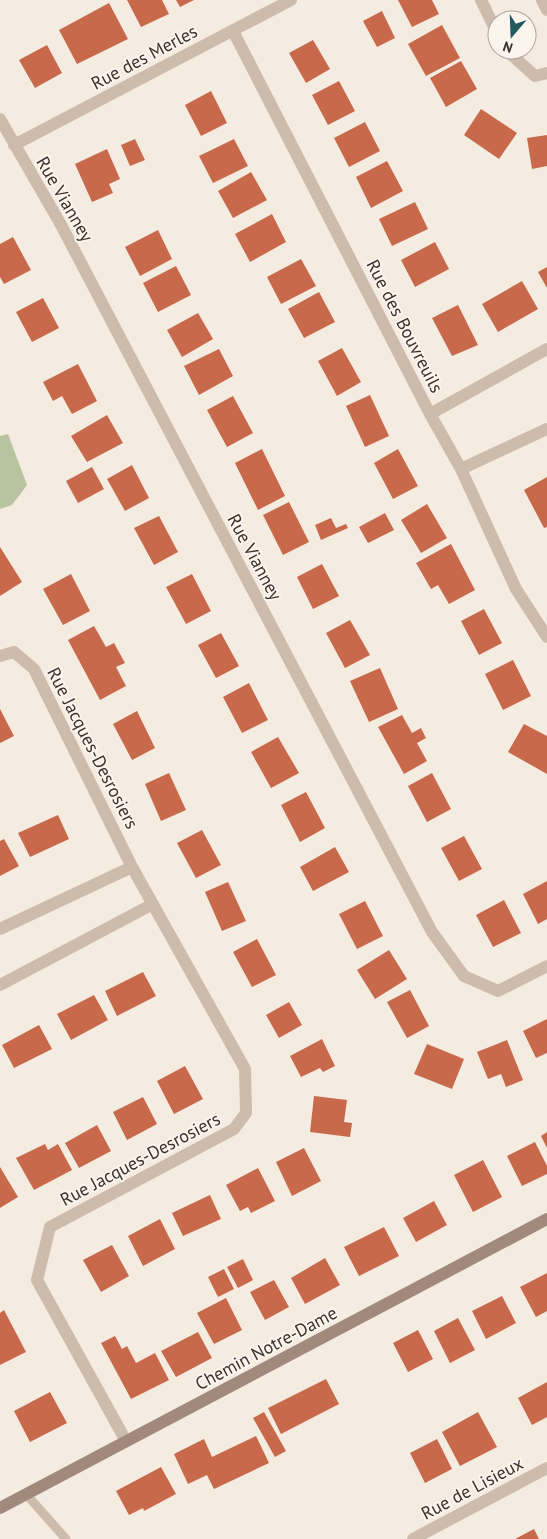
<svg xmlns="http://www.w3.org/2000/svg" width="547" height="1539" font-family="'PT Sans',sans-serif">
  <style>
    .green { fill: #b8c4a0 }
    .building { fill: #c8694b }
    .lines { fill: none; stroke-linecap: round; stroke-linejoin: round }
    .lane { stroke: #cdbbac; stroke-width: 9 }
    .street { stroke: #cdbbac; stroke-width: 12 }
    .secondary { stroke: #a18a7d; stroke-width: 12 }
    .labels { text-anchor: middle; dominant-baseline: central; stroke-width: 4; stroke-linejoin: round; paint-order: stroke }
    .street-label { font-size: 18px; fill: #3b302b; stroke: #fbf5ee }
  </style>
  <rect width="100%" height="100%" fill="#f4ebe1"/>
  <path class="green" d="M8,434L27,485L12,505L0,509V436Z"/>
  <path class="building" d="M127,0H162L169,14L141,27Z
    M176,0H194L180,7Z
    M398,0H432L439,14L412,27Z
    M109,3L128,39L77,64L59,30Z
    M382,11L395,38L377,47L363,21Z
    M442,25L460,58L426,76L408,44Z
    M313,40L330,69L306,83L289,53Z
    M47,45L62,73L35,88L19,60Z
    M461,61L477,89L446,107L430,78Z
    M339,81L355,111L328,125L312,95Z
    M211,91L227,123L201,136L185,105Z
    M481,109L517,133L499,159L464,135Z
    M365,122L380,151L349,167L334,138Z
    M547,135V166L532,169L527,138Z
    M135,139L145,160L130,166L121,145Z
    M234,139L248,166L213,183L199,156Z
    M107,149L120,179L109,184L113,193L92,202L75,164Z
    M387,161L403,191L371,208L356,177Z
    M251,172L267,200L233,218L218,191Z
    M415,202L428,229L392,246L379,219Z
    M272,214L286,242L250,262L235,234Z
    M158,230L172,259L140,276L125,247Z
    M13,237L31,270L4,284L0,277V244Z
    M435,242L449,269L415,287L401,260Z
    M301,259L316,286L281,304L267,277Z
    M176,266L191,295L158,312L143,283Z
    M547,267V288L538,272Z
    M522,281L538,309L498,332L482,304Z
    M319,292L335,322L304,338L288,309Z
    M43,298L59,328L32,342L16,312Z
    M458,305L478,345L452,356L432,318Z
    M198,313L213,339L182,357L167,330Z
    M342,348L361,382L337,396L318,361Z
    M219,349L233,376L199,395L184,366Z
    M78,364L97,401L72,414L62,396L53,401L43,382Z
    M370,395L389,436L365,447L346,406Z
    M233,396L253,433L227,447L207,410Z
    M107,415L123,443L87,462L71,436Z
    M262,449L285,496L258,510L235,463Z
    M398,449L418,486L393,499L374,463Z
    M132,465L149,498L125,511L107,479Z
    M92,467L104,489L78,503L66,481Z
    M547,477V527L544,528L524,490Z
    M289,502L309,542L283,555L263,515Z
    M427,504L447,538L421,553L401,520Z
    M385,513L394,530L368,543L359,527Z
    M159,516L178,552L154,565L134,528Z
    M331,518L336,528L346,524L348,528L321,540L315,525Z
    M451,544L475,590L449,604L438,585L431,589L416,563Z
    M0,547L22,582L0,596Z
    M322,564L339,596L313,609L297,577Z
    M71,574L90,611L63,625L43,589Z
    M192,574L211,611L186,624L166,587Z
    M484,609L502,643L479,655L461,621Z
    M350,620L370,655L345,668L326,633Z
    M94,626L106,647L114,643L125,663L116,667L126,686L100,700L68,640Z
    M221,633L239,666L216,678L198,645Z
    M513,660L531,696L503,710L485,674Z
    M380,668L398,709L369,722L350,681Z
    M249,683L268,720L242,733L223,697Z
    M0,709L14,736L0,743Z
    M137,711L155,748L132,760L113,724Z
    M402,715L412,733L421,728L426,738L417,743L427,761L404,774L378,727Z
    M524,724L547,736V774L508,752Z
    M278,737L299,773L271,788L251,752Z
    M169,773L186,810L161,821L145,784Z
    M432,773L451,809L427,822L408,786Z
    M306,792L325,828L300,842L281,805Z
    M58,815L69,839L30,857L18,833Z
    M202,830L221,865L196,878L177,843Z
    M464,836L482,869L459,881L441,848Z
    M4,839L19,866L0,876V841Z
    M335,847L349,872L313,891L300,867Z
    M547,881V919L538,924L523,894Z
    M228,882L246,921L222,931L205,892Z
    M504,900L521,933L493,947L476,915Z
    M365,901L383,936L357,949L339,914Z
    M257,939L276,975L252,987L233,952Z
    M389,950L407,979L375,999L357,970Z
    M143,972L156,996L117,1016L105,991Z
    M410,990L429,1026L407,1038L387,1002Z
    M94,995L108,1020L71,1040L57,1014Z
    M289,1002L302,1025L279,1038L266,1015Z
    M547,1019V1053L536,1058L523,1031Z
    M39,1025L52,1049L14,1068L2,1045Z
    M322,1039L335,1066L323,1072L320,1068L301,1077L290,1056Z
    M507,1040L523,1080L506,1087L501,1074L488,1079L477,1052Z
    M427,1044L464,1059L452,1089L414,1074Z
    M185,1066L203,1099L174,1114L157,1081Z
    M314,1096L347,1100L344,1122L352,1123L350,1137L310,1132Z
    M143,1097L157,1124L127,1140L113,1112Z
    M97,1125L111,1151L79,1168L65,1143Z
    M547,1132V1148L541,1136Z
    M535,1142L547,1166V1174L522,1186L507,1156Z
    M45,1144L48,1150L58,1144L72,1170L34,1190L16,1158Z
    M304,1148L321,1181L292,1196L276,1162Z
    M483,1160L502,1197L473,1212L454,1175Z
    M0,1167L18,1197L0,1208Z
    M258,1168L275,1201L251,1213L248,1207L240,1211L226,1185Z
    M210,1195L221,1219L183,1236L172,1213Z
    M434,1201L447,1225L416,1242L403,1218Z
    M160,1219L175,1249L143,1266L128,1236Z
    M384,1227L399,1256L359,1276L344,1247Z
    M112,1245L129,1276L101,1292L83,1260Z
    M325,1258L340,1285L305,1304L291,1278Z
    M243,1259L253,1280L238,1288L227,1267Z
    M224,1269L234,1289L218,1297L208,1277Z
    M547,1273V1311L536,1317L520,1287Z
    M274,1280L289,1307L265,1320L250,1292Z
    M502,1296L516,1323L486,1339L472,1311Z
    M226,1298L242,1330L214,1344L197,1313Z
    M4,1310L26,1352L0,1365V1313Z
    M458,1318L475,1350L450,1363L434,1331Z
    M418,1330L433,1359L408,1372L393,1343Z
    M198,1332L212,1358L176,1377L161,1351Z
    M115,1336L122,1349L127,1346L136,1363L155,1353L169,1380L131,1399L101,1343Z
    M326,1379L339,1404L281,1434L268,1408Z
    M547,1382V1417L532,1425L518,1398Z
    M50,1392L67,1423L30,1442L14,1411Z
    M264,1412L286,1451L275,1457L253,1418Z
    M478,1412L497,1447L460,1466L442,1432Z
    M256,1436L269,1463L214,1489L207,1475L188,1484L174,1454L204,1439L212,1457Z
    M437,1439L452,1469L425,1483L410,1453Z
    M161,1467L176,1494L144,1511L143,1508L129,1515L116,1491Z
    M534,1529L539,1539H515Z"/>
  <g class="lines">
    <path class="lane" d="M26,1494L66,1539"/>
    <path class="street" d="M481,0L497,33
      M542,0L547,10
      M233,31L430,414L461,469L516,589L547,637
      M506,50L535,76L547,73
      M0,119L60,223L432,932L464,976L498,991L547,966
      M14,145L291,0
      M430,414L547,349
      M461,469L547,429
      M0,656L14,652L34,669L132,867L245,1069L246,1113L234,1129L50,1227L37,1280L126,1441
      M0,929L132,867
      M0,985L153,904
      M413,1539L547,1468"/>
    <path class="secondary" d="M0,1508L547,1219"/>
  </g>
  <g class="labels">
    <g class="street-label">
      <text transform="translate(144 57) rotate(-28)">Rue des Merles</text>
      <text transform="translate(65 199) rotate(60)">Rue Vianney</text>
      <text transform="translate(405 326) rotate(63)">Rue des Bouvreuils</text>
      <text transform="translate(255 557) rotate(62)">Rue Vianney</text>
      <text transform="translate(93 748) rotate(63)">Rue Jacques-Desrosiers</text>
      <text transform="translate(140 1159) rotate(-28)">Rue Jacques-Desrosiers</text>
      <text transform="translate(266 1348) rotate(-28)">Chemin Notre-Dame</text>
      <text transform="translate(472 1488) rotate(-28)">Rue de Lisieux</text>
    </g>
  </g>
  <g transform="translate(512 35) rotate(199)"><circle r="24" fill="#fbf5ee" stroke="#aea6a0"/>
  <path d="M0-4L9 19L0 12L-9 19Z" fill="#1f5a5e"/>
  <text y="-8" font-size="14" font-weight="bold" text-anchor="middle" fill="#3b302b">N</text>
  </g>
</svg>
